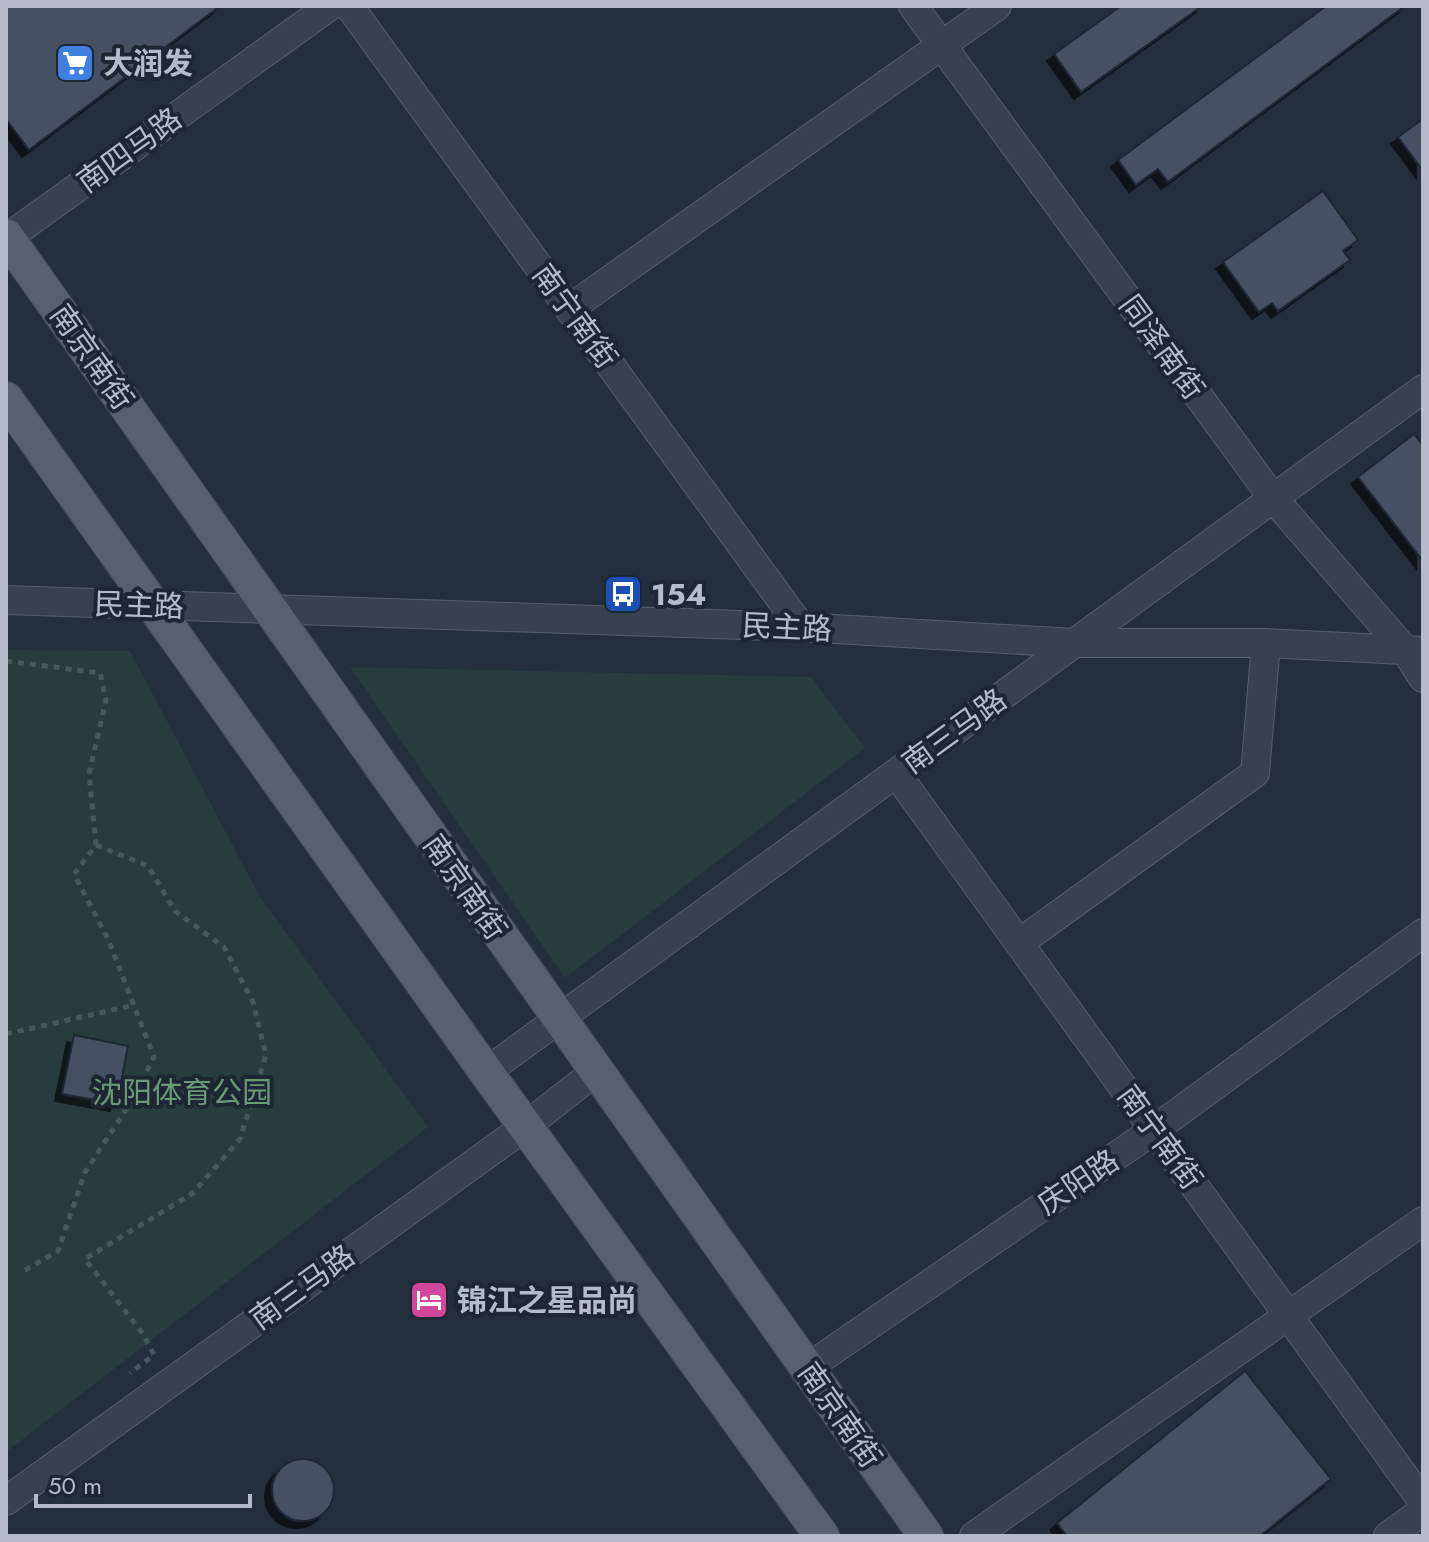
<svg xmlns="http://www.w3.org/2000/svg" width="1429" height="1542" font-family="Jost,'Noto Sans SC',sans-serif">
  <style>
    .park { fill: #263c3f }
    .building { fill: #455162; stroke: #1f2835; stroke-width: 2; filter: url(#shadow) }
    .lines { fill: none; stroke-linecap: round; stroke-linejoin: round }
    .minor-casing { stroke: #565f6c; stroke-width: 30 }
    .major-casing { stroke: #414a57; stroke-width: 36 }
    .path { stroke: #44595c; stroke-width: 5; stroke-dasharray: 6 6; stroke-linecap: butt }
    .minor { stroke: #38414e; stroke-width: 28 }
    .major { stroke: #56606e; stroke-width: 34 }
    .labels { text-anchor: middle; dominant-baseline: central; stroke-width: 8; stroke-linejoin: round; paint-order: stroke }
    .poi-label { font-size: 30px; font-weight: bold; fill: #b4bcc9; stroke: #1d2633; text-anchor: start }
    .street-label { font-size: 30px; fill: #b4bcc9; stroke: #1d2633 }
    .park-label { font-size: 30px; fill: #6b9a76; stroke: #1d2633 }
  </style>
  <defs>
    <filter id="shadow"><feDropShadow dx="-7" dy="7" stdDeviation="0" flood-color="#0009"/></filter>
  </defs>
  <rect width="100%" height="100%" fill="#242f3e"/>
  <path class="park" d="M6,650L130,651L260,897L428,1127L6,1452Z
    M350,667L811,677L865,748L565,978Z"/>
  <path class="building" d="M6,6H220L29,150L6,119Z
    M1121,6H1202L1081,92L1054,54Z
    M1326,6H1405L1168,182L1158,169L1136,185L1118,160Z
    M1423,119V171L1398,137Z
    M1323,191L1358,240L1343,251L1350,260L1278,311L1272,303L1259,312L1223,262Z
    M1414,434L1423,445V561L1358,477Z
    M74,1035L128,1046L117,1104L62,1094Z
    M1245,1371L1331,1479L1260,1536H1067L1057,1523Z
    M272 1490a31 31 0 1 1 62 0a31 31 0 1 1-62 0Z"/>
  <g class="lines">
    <defs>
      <path id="minor" d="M349,6L801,627
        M913,6L1273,498L1405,650L1423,678
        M7,238L330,6
        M569,309L997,6
        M6,600L801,627L1074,643H1266L1423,651
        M896,773L1423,1502
        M1019,943L1255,773L1266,643
        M486,1072L1423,389
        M807,1368L1154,1130L1423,933
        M6,1501L526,1126L596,1071
        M974,1536L1423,1221
        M1388,1536L1423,1511"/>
      <path id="major" d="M6,236L926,1536
        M6,399L486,1072L822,1536"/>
    </defs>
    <use href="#minor" class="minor-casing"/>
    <use href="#major" class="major-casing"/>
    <path class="path" d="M6,661L100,673L106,700L89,774L96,845L74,874L108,939L154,1057L133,1099L85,1172L58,1251L22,1272
      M96,845L148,866L175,911L224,947L253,1002L266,1055L240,1139L193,1193L85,1259L143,1334L154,1355L130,1373
      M6,1034L134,1005"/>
    <use href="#minor" class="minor"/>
    <use href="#major" class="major"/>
  </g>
  <defs>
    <symbol id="supermarket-square" viewBox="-11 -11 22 22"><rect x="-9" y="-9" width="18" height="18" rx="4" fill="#3f7fe0" stroke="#1d2633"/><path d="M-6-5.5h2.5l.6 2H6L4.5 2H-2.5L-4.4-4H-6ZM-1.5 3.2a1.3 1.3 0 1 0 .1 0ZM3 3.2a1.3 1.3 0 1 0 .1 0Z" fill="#fff"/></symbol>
    <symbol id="bus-square" viewBox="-11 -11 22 22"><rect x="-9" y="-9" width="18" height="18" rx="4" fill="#1a4fb4" stroke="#1d2633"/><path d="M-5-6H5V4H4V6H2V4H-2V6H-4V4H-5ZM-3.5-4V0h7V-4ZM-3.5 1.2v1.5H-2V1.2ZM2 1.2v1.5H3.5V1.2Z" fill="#fff"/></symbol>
    <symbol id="hotel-square" viewBox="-11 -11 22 22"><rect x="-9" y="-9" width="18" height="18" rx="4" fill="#d1479c" stroke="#1d2633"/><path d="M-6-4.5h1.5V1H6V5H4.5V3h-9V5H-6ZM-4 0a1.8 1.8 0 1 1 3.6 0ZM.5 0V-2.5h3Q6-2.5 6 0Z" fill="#fff"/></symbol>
  </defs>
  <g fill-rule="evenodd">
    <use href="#supermarket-square" x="53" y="41" width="44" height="44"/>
    <use href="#bus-square" x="601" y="572" width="44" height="44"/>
    <use href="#hotel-square" x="407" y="1278" width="44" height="44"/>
  </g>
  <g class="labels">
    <g class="poi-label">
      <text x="103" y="63">大润发</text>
      <text x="651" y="594">154</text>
      <text x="457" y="1300">锦江之星品尚</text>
    </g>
    <g class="street-label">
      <text transform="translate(129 150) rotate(-36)">南四马路</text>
      <text transform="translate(575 316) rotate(54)">南宁南街</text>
      <text transform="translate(1162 347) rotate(54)">同泽南街</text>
      <text transform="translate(92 357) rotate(55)">南京南街</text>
      <text transform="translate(139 605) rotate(2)">民主路</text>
      <text transform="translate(787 627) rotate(3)">民主路</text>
      <text transform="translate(954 731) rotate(-36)">南三马路</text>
      <text transform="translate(465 887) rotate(55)">南京南街</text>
      <text transform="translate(1160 1137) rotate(54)">南宁南街</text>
      <text transform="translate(1078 1182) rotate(-34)">庆阳路</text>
      <text transform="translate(302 1287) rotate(-36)">南三马路</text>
      <text transform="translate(840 1415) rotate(55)">南京南街</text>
    </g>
    <g class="park-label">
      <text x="182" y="1092">沈阳体育公园</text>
    </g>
  </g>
  <rect width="1429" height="1542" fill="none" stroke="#b4bcc9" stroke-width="16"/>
  <path d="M36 1494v12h214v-12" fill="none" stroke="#b4bcc9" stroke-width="4"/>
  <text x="48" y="1494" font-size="24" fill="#b4bcc9" stroke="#1d2633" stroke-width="6" paint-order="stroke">50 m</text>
</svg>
